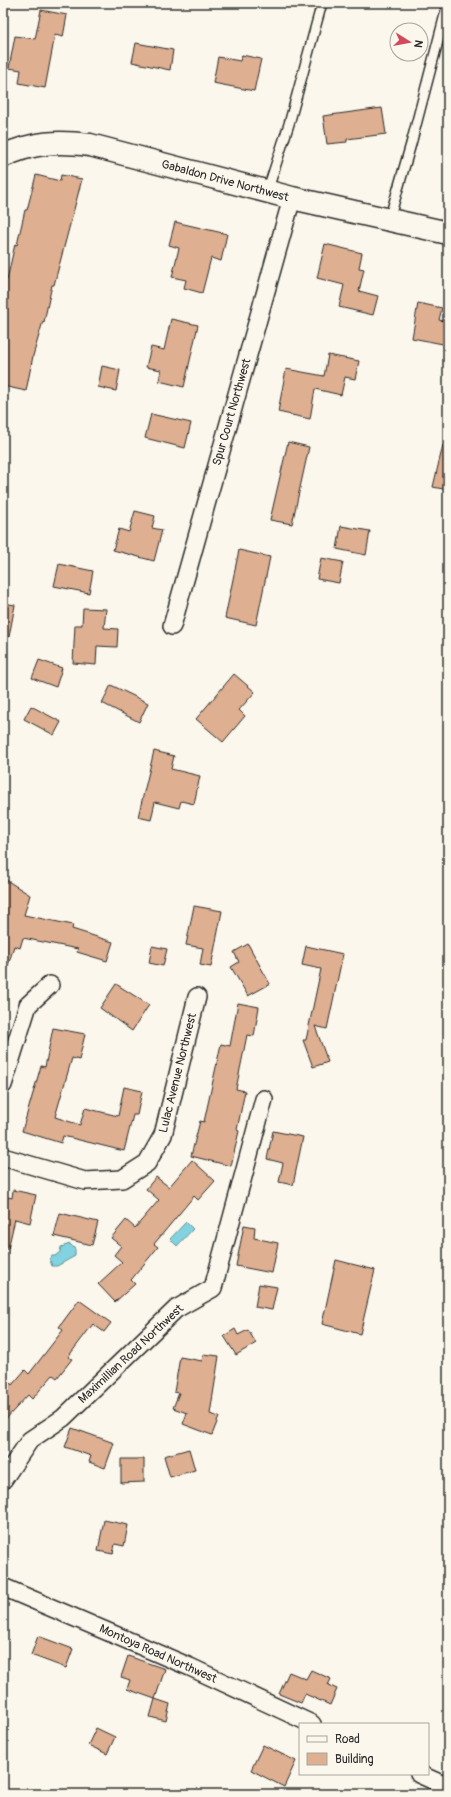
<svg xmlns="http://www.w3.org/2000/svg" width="451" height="1797" font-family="Pangolin,sans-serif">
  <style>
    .water { fill: #83d2df; stroke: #608f97 }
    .building { fill: #deaf90; stroke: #2b2b2b }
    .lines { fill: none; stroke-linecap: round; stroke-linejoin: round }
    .lane-casing { stroke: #2b2b2b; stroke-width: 12 }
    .street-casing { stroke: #2b2b2b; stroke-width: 20 }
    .secondary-casing { stroke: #2b2b2b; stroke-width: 25 }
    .lane { stroke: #fbf7ec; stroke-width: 9 }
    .street { stroke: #fbf7ec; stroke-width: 17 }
    .secondary { stroke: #fbf7ec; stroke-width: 22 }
    .labels { text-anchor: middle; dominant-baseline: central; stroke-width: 3; stroke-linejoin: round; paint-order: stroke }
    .street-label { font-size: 12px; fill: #2b2b2b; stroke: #fbf7ec }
  </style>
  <rect width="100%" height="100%" fill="#fbf7ec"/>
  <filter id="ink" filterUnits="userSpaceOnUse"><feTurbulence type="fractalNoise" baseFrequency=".025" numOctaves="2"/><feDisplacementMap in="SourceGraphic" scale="8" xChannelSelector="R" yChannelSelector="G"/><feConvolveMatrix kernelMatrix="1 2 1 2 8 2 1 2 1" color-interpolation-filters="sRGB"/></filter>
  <g filter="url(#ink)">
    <path class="water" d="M186,1222L193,1229L177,1246L170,1239Z
      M70,1244L75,1249V1256L57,1266H52L50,1260L52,1256H55L60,1252L61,1247Z"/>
    <path class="building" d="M41,10L67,15L63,37L55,35L45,88L19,83L21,70L9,68L15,36L35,39Z
      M136,43L173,50L170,70L132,62Z
      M242,55L261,59L254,91L213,83L218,57L240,61Z
      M382,108L386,134L347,139V142L327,144L323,116Z
      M36,175L60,181L61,175L82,179L54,285H52L44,322L43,321L33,356L26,391L3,386V288L5,279L7,280L15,244L17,245L25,210H27Z
      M175,222L227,234L221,261L211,258L202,293L184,288L186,280L172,277L179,248L169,245Z
      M325,244L362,253L359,268L364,269L359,291L378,296L373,315L339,307L344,285L317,278Z
      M418,303L442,308L439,320L448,322V345L412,338Z
      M171,319L198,325L184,387L159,381L161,370L146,367L151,347L164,350Z
      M328,355L359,361L355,379L345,377L341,395L315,389L310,419L278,412L286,369L324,376Z
      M102,366L120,370L116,391L98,387Z
      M151,414L191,423L185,448L145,438Z
      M288,442L309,447L292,524L270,520Z
      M443,445H448V490L433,487Z
      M135,511L155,516L152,528L162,530L154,561L113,550L119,529L129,532Z
      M341,526L370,531L366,555L337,549Z
      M239,550L270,557L256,625L225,618Z
      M321,558L343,562L339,583L317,579Z
      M59,564L93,571L89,593L54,586Z
      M3,603L15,605L9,637H3Z
      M83,608L106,609L104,628L118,629L117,647L97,646L96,665L73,663L75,625H82Z
      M39,660L62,668L56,687L32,678Z
      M234,674L255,692L239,710L245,716L223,742L196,719Z
      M111,685L148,703L139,722L102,703Z
      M31,706L61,722L54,735L24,719Z
      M154,751L174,756L171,769L200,776L194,804L181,801L179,808L155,802L151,820L138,817Z
      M3,878L30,895L24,915L73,925L72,929L113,942L107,961L77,952L78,949L23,938L20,948L14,946L6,972H3Z
      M194,906L222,911L211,967L200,965L203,948L186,945Z
      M248,944L270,984L248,996L231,967L239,962L234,952Z
      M152,946L167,949L163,966L149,963Z
      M306,946L343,954L327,1029L315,1026L328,1062L313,1067L303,1040H306L321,969L302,965Z
      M116,984L149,1005L132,1031L100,1008Z
      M238,1003L259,1007L254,1036L247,1035L236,1089L245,1091L237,1130L239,1131L231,1166L191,1156L200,1121L204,1122L221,1044L230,1046Z
      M53,1028L85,1034L79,1060L72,1058L55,1117L80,1125L85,1108L118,1116L124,1087L142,1091L137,1115H133L124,1151L63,1136L61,1143L22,1131L41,1066L45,1067Z
      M273,1131L303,1137L293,1185L279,1182L283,1163L267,1159Z
      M192,1160L215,1181L198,1200L194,1196L154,1244L158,1247L131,1280L135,1284L115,1302L98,1284L122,1262L114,1255L121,1246L111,1238L126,1220L135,1228L159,1200L146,1189L156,1177L169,1187Z
      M13,1190L36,1195L30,1223L15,1219L8,1249H3V1196L12,1198Z
      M60,1213L98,1222L92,1245L54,1236Z
      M244,1225L255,1227L254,1238L278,1243L272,1273L236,1266Z
      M336,1260L375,1270L360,1334L322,1324Z
      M259,1284L277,1287L272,1310L255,1307Z
      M79,1300L111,1323L104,1332L93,1324L68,1357L72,1359L57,1378L53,1375L32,1399L28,1395L3,1422V1376L12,1385L25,1370L29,1374L63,1330L59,1327Z
      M235,1329L238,1335L248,1330L256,1343L236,1355L224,1336Z
      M203,1354L219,1356L210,1414L219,1417L212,1435L183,1424L187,1413L173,1408L179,1393L174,1392L180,1357L202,1361Z
      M72,1428L114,1443L105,1468L89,1462L91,1456L65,1447Z
      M189,1449L195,1470L170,1477L164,1456Z
      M121,1459H144V1482L121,1483Z
      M104,1520L128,1525L124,1546L115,1544L113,1554L98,1551Z
      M38,1636L73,1649L66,1668L31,1655Z
      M128,1656L165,1669L155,1699L127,1689L130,1680L121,1677Z
      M311,1670L331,1679L328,1685L337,1689L330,1705L305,1694L301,1703L279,1694L289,1672L306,1679Z
      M155,1699L170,1704L166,1721L150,1717Z
      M96,1728L115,1737L107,1754L88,1745Z
      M263,1745L296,1761L284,1787L251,1770Z"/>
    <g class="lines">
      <defs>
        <path id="lane" d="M267,192L289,124L322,3
          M389,220L411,144L448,3"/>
        <path id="street" d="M172,626L292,198
          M3,1085L28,1005L50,985
          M3,1157L85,1181L122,1179L147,1163L163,1135L197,997
          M3,1480L30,1440L63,1418L176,1309L213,1288L264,1099
          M3,1587L190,1667L312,1724
          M419,1774L448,1787"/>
        <path id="secondary" d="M3,156C34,142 57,141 90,145L292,198L448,233"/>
      </defs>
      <use href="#lane" class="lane-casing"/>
      <use href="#street" class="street-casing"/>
      <use href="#secondary" class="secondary-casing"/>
      <use href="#lane" class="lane"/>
      <use href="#street" class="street"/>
      <use href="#secondary" class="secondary"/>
    </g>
  </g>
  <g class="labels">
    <g class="street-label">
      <text transform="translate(225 181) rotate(15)">Gabaldon Drive Northwest</text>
      <text transform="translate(232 412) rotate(-74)">Spur Court Northwest</text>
      <text transform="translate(178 1073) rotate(-76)">Lulac Avenue Northwest</text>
      <text transform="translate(131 1354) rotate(-43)">Maximillian Road Northwest</text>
      <text transform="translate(158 1654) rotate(24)">Montoya Road Northwest</text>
    </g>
  </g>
  <rect width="451" height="1797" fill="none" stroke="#fbf7ec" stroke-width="16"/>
  <rect x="8" y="8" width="435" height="1781" fill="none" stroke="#2b2b2b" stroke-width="1.5" filter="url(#ink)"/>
  <rect x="299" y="1723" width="130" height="52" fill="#fbf7ec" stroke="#a8a59f"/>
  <rect x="307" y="1736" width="20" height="6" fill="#fbf7ec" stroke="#a8a59f"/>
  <text x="335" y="1743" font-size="12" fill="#2b2b2b">Road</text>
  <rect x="307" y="1753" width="20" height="12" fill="#deaf90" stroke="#a8a59f"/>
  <text x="335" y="1763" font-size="12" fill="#2b2b2b">Building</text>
  <g transform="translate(409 42) rotate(101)"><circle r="19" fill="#fbf7ec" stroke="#a8a59f"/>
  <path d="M0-3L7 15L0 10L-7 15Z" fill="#d1495b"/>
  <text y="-6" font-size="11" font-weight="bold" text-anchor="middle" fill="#2b2b2b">N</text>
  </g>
</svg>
